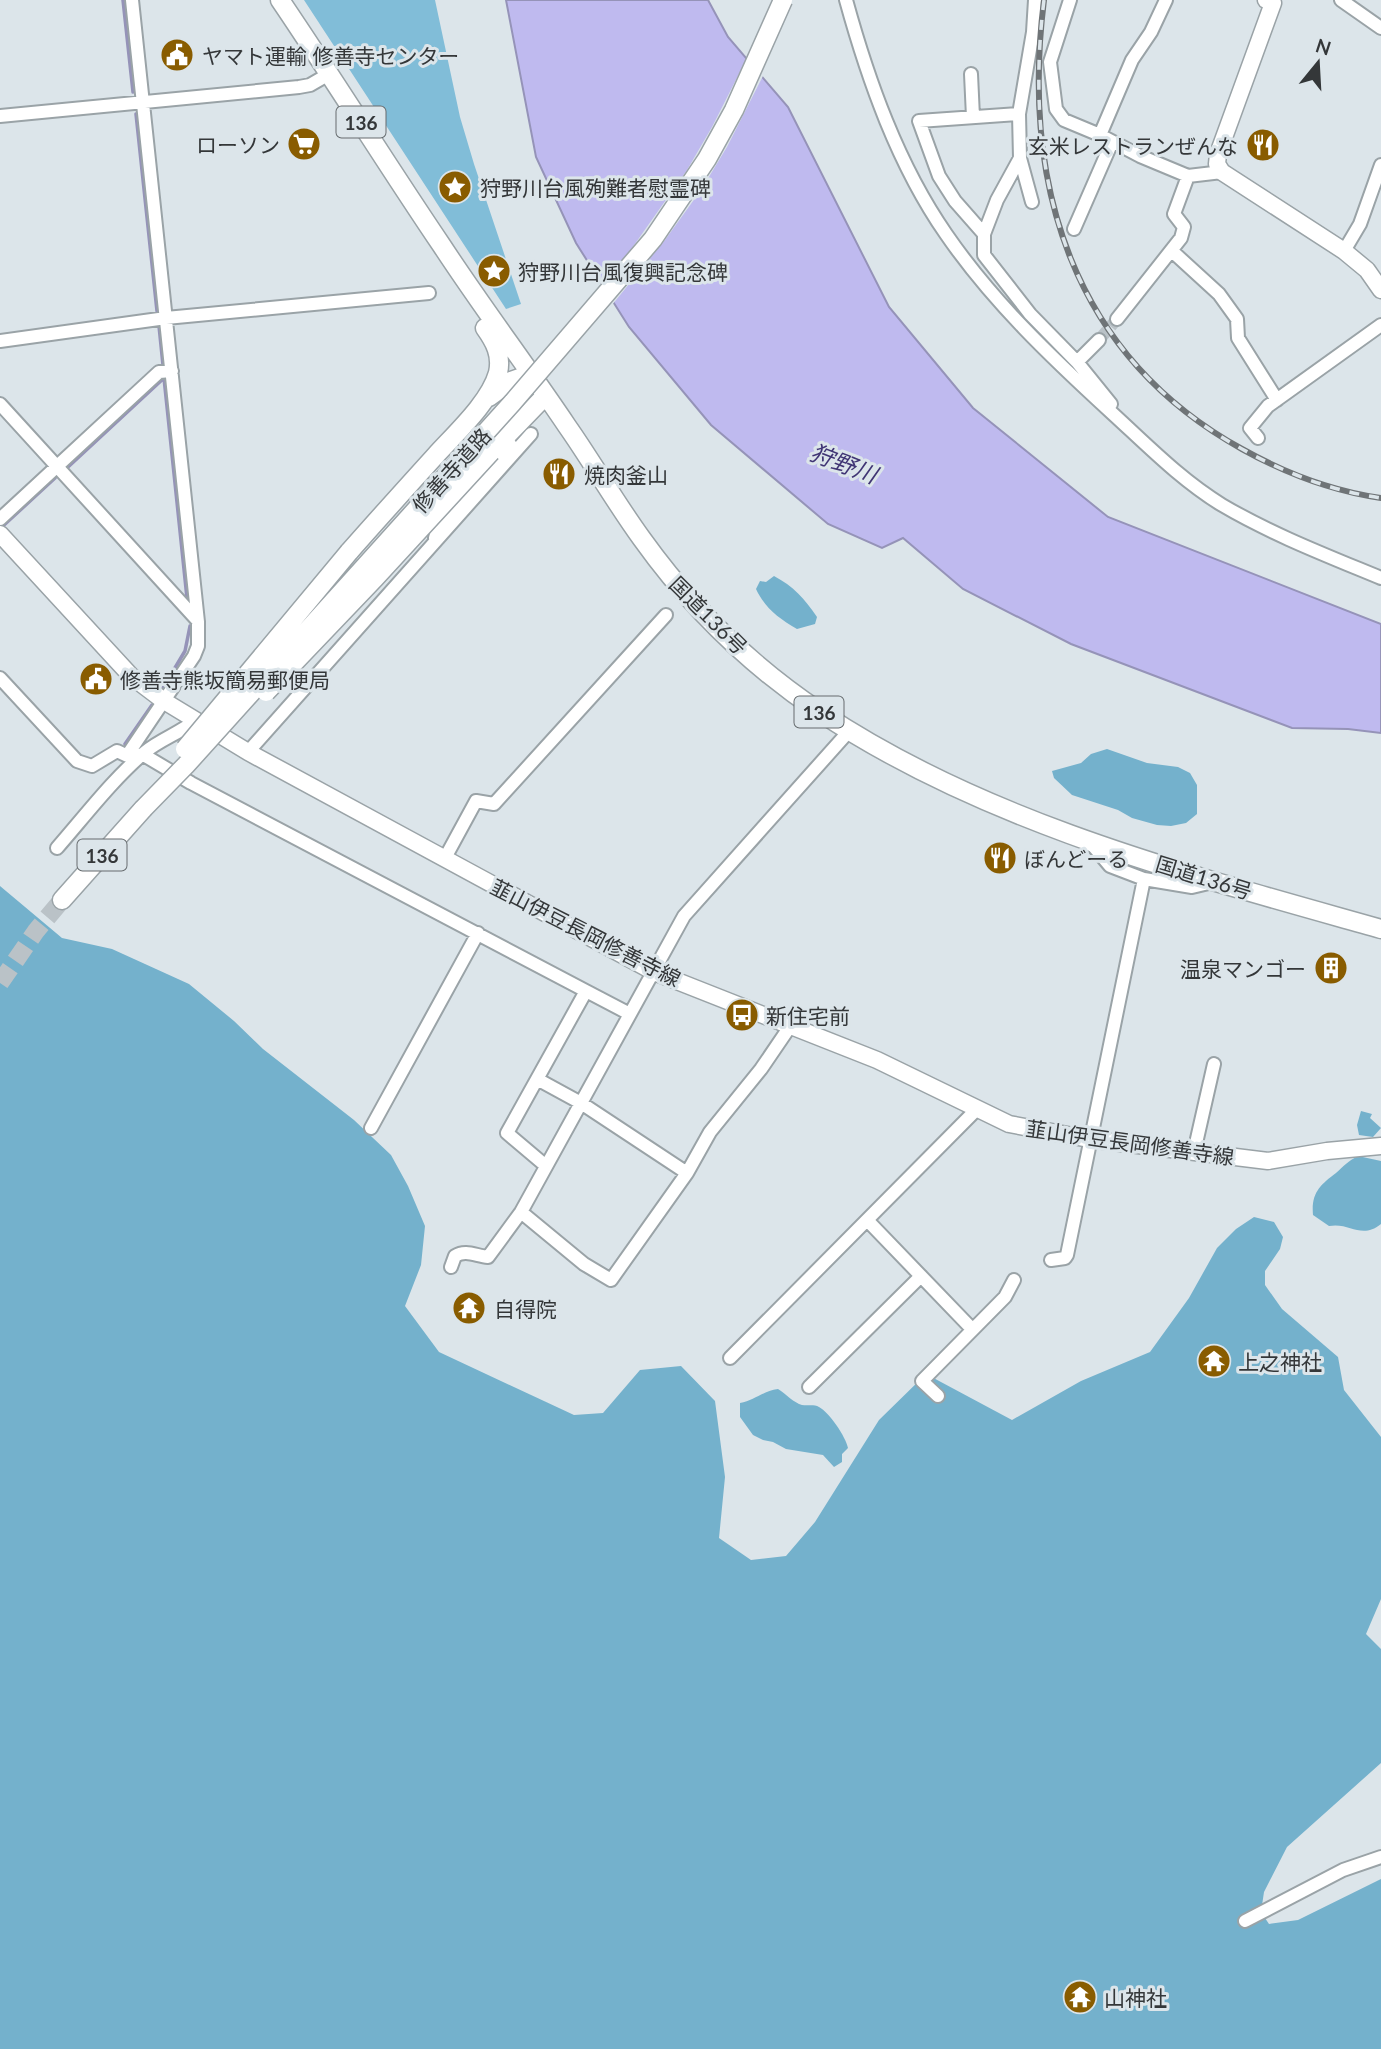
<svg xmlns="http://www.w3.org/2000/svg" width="1381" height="2049" font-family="Lato,'Noto Sans JP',sans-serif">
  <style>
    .green { fill: #81bdd8 }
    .forest { fill: #74b1cc }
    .water { fill: #bfbaef; stroke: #9593b8; stroke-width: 2 }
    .pier { fill: #dce5ea }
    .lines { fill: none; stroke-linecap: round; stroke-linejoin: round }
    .stream { stroke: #9593b8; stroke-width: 3.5 }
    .minor-tunnel { stroke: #bac2c7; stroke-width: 12; stroke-dasharray: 12 6; stroke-linecap: butt }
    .highway-tunnel { stroke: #bac2c7; stroke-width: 18; stroke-dasharray: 18 9; stroke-linecap: butt }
    .minor-casing { stroke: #9aa3a7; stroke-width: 16 }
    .major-casing { stroke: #9aa3a7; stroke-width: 19 }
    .highway-casing { stroke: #9aa3a7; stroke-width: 21 }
    .minor { stroke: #fff; stroke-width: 12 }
    .major { stroke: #fff; stroke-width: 16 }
    .highway { stroke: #fff; stroke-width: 18 }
    .rail-casing { stroke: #6f7477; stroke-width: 6 }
    .rail { stroke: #dce5ea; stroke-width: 3.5; stroke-dasharray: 10; stroke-linecap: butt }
    .highway-bridge-casing { stroke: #9aa3a7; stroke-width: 21; stroke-linecap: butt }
    .highway-bridge { stroke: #fff; stroke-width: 18 }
    .labels { text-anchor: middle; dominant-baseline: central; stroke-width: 6; stroke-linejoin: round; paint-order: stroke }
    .shield { fill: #dce5ea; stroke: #666b6e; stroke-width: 2 }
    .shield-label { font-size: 19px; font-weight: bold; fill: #343739 }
    .poi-label { font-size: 21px; fill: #343739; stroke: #dce5ea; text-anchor: start }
    .street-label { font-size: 21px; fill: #343739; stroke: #dce5ea }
    .water-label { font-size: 23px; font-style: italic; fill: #403574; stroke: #dce5ea }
  </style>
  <rect width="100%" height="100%" fill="#dce5ea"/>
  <path class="green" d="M304,0H435L460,117L474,164L521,304L506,309Z"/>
  <path class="forest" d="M774,576C793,586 805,599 817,617L815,624L797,629C778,618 765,608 756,589L760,581L766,582Z
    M1107,749L1147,763L1178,767L1190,773L1197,785V814L1186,823L1171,826L1157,825L1132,818L1118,810L1072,795L1054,778L1052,771L1081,763L1091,754Z
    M0,886L62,938L112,949L189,984L234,1021L263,1049L354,1120L391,1155L408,1186L425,1226L421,1265L405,1306L439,1352L574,1415L603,1413L640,1370L681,1366L715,1401L725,1477L719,1538L751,1560L786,1556L815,1522L879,1420L926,1374L1012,1420L1081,1381L1150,1352L1189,1298L1217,1248L1236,1229L1254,1217L1274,1222L1283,1237L1280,1249L1265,1271V1285L1282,1309L1338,1357L1344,1390L1381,1437V1599L1366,1634L1381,1649V1763L1287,1847L1264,1892L1261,1912L1269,1924L1298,1920L1381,1879V2049H0Z
    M1361,1111L1372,1114L1370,1118L1381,1128L1373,1137L1359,1135L1357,1125Z
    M1358,1156L1381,1161V1224C1361,1240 1350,1222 1329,1226L1313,1215C1311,1193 1320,1185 1336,1173C1344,1166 1348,1161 1358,1156Z
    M778,1389C786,1394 794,1403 802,1405C808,1406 814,1404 819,1407C829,1412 846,1437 848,1448L842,1454V1462L834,1467L823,1455L786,1449L773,1442L763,1440L753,1435L740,1417V1403C755,1400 763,1391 778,1389Z"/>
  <path class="water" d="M506,0H708L728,37L788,107L889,307L973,408L1108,517L1381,624V733L1348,729L1292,728L1071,644L963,589L903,538L882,548L828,524L711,425L629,327L576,243L536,157Z"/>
  <path class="pier" d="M748,56L764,74L727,147L701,190L665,240L612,305L600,287L632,248L687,170L712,127Z"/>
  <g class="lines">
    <path class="stream" d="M123,0L133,92
      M136,114L157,311
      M159,326L163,365
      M164,378L187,598
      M68,467L164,378
      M4,525L55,478
      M163,688L185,651L190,626
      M125,744L152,705"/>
    <path class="minor-tunnel" d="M1099,340L1117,319"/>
    <path class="highway-tunnel" d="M0,983L36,931L62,900"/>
    <defs>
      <path id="minor" d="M846,0C868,80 898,165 946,234C992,301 1052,358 1112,413C1147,445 1181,480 1222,505C1271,534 1328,556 1381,578
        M1070,0L1050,62L1056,109L1064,120L1100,135
        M1166,0L1151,32L1132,60L1100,135L1140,156L1188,176
        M1341,0L1381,28
        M971,74L973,117
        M1019,114L919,121L939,176L955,201L984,234V255L1030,314L1077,362
        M0,116L299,87L310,85L329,74
        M1020,158L1032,202
        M1074,229L1112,142
        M984,234L997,200L1020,158L1019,114L1033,32L1035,0
        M1172,251L1219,294L1237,319L1238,338L1277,400
        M1344,251L1360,224L1381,165
        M1117,319L1181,238L1184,227L1174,214L1188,176L1222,172
        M1099,340L1077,362L1111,404
        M0,341L166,318L429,293
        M0,404L198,621
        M1258,438L1250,428L1268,406L1381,325
        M0,519L159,372L172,371
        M435,538L440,521L510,444
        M0,678L77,761L92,766L117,751L134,759
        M248,752L531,434
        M128,754L194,656L198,646V622L132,0
        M142,754L191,783L586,991L507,1133L546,1166
        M1089,841L1110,866L1144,879L1192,887L1213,882
        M57,848C85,816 113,779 145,752C161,739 180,733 196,720
        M445,858L476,801L494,804L666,615
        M586,991L630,1014
        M537,1079L581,1103L687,1173
        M371,1128L478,933
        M1194,1152L1214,1064
        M521,1212L584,1264L611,1280L687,1173L710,1132L761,1069L791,1025
        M868,1221L972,1329
        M1051,1260L1065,1258L1067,1255L1144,879
        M451,1267L455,1256C466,1249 476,1256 488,1257L521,1212L684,916L850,730
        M730,1358L977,1109
        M809,1387L921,1276
        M938,1396L922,1381L1005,1297L1014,1280
        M1245,1921L1343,1870L1381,1857"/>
      <path id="major" d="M1266,0L1273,3L1218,154L1217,164L1222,172L1344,251L1367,270L1381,290
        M0,534L131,676L164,701L248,752L654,972L877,1060L1009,1124L1089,1139L1268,1161L1327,1151L1381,1146"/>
      <path id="highway" d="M280,0C335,81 387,165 442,246C482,307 526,365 567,426C593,463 615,502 642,539C690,606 751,666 820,712C986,823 1190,875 1381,929
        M489,397L511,381L531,374
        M491,452L545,396
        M349,552C378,519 407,487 436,455C456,433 490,402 498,373C502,355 495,342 485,328
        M62,900L143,809"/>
    </defs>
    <use href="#minor" class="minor-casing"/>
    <use href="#major" class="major-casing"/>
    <use href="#highway" class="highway-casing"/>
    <use href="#minor" class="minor"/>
    <use href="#major" class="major"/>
    <use href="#highway" class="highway"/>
    <defs>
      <path id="rail" d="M1044,0C1021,184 1072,355 1242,449C1285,473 1332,491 1381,498"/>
    </defs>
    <use href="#rail" class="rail-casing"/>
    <use href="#rail" class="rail"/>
    <defs>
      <path id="highway-bridge" d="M266,692L375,578L491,452
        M185,749L349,552
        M143,809L186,765L513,402L653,239L707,159L734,110L783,0"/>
    </defs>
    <use href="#highway-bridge" class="highway-bridge-casing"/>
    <use href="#highway-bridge" class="highway-bridge"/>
  </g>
  <defs>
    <symbol id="civic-disc" viewBox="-11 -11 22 22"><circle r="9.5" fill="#895c00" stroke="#dce5ea"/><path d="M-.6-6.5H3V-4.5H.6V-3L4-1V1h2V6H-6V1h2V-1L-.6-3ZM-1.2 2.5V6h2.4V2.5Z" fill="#fff"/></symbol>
    <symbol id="supermarket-disc" viewBox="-11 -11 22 22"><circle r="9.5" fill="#895c00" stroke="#dce5ea"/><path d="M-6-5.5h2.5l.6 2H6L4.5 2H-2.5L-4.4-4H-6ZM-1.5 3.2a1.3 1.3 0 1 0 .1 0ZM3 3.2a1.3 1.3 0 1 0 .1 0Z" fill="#fff"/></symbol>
    <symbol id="restaurant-disc" viewBox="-11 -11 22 22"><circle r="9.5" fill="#895c00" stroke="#dce5ea"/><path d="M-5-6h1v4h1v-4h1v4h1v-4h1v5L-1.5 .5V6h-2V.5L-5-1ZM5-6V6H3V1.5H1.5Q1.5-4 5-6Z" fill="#fff"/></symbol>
    <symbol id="sight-disc" viewBox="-11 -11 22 22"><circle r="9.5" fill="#895c00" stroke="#dce5ea"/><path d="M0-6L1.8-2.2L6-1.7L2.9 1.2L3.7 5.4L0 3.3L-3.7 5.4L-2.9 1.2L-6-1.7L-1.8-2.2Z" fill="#fff"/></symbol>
    <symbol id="building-disc" viewBox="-11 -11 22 22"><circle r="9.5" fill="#895c00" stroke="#dce5ea"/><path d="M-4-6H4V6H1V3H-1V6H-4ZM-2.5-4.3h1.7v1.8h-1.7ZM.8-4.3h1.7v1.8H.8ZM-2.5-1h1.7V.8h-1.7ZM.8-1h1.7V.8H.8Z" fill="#fff"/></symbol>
    <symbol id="bus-disc" viewBox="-11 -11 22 22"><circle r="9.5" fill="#895c00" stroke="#dce5ea"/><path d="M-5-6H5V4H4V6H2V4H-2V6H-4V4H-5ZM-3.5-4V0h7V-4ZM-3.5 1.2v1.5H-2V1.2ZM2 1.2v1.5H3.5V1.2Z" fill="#fff"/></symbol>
    <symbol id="temple-disc" viewBox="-11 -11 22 22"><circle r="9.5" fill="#895c00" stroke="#dce5ea"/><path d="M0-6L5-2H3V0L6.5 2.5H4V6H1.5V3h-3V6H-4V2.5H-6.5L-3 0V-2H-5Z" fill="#fff"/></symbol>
  </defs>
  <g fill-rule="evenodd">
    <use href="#civic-disc" x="158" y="36" width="38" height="38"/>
    <use href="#supermarket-disc" x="285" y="125" width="38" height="38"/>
    <use href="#restaurant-disc" x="1244" y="126" width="38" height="38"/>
    <use href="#sight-disc" x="436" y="168" width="38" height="38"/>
    <use href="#sight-disc" x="475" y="252" width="38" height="38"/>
    <use href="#restaurant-disc" x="540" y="455" width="38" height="38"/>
    <use href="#civic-disc" x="77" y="660" width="38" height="38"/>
    <use href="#restaurant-disc" x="981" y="839" width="38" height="38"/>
    <use href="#building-disc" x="1312" y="949" width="38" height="38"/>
    <use href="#bus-disc" x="723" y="996" width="38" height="38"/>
    <use href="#temple-disc" x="450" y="1289" width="38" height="38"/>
    <use href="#temple-disc" x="1195" y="1342" width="38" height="38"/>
    <use href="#temple-disc" x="1061" y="1978" width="38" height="38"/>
  </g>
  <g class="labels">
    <g class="shield">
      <rect x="336.5" y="106.5" width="49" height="31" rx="5"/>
      <rect x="794.5" y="696.5" width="49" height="31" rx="5"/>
      <rect x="77.5" y="839.5" width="49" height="31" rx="5"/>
    </g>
    <g class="shield-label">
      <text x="361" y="122">136</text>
      <text x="819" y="712">136</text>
      <text x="102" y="855">136</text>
    </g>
    <g class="poi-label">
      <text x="202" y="55">ヤマト運輸 修善寺センター</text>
      <text x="280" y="144" text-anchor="end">ローソン</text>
      <text x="1238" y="145" text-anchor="end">玄米レストランぜんな</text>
      <text x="480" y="187">狩野川台風殉難者慰霊碑</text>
      <text x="518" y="271">狩野川台風復興記念碑</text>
      <text x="584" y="474">焼肉釜山</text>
      <text x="120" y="679">修善寺熊坂簡易郵便局</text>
      <text x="1024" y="858">ぼんどーる</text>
      <text x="1306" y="968" text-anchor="end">温泉マンゴー</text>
      <text x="766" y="1015">新住宅前</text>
      <text x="494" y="1308">自得院</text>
      <text x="1238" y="1361">上之神社</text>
      <text x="1104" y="1997">山神社</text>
    </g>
    <g class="street-label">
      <text transform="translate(451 470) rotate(-48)">修善寺道路</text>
      <text transform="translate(709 615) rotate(45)">国道136号</text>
      <text transform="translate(1204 877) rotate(17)">国道136号</text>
      <text transform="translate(586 932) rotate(27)">韮山伊豆長岡修善寺線</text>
      <text transform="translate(1130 1142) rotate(8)">韮山伊豆長岡修善寺線</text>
    </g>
    <g class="water-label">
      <text transform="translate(844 463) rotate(21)">狩野川</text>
    </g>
  </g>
  <g transform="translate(1318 63) rotate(18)" stroke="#dce5ea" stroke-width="5" paint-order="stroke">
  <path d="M0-5L12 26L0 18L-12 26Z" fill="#343739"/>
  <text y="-10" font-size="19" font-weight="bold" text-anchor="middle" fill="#343739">N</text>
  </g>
</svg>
